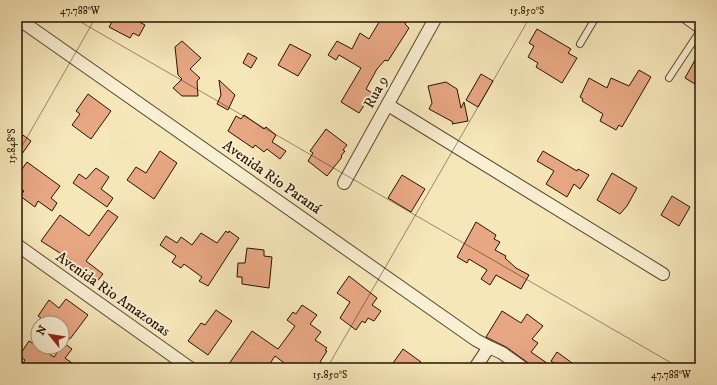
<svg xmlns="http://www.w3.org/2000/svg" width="717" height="385" font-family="'IM FELL DW Pica',serif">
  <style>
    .building { fill: #e7a783; stroke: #251400 }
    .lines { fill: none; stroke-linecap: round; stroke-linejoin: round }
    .service-casing { stroke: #59492e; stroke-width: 8 }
    .minor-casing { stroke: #59492e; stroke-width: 14 }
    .service { stroke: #f9efd2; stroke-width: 6 }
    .minor { stroke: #f9efd2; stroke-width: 12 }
    .ticks { fill: none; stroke: #251400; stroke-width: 1; stroke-opacity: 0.45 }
    .labels { text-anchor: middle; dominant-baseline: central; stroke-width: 4; stroke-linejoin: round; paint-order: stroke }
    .street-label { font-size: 15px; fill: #251400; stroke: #f9efd2 }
    .neatline { fill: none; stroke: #251400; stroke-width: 1.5 }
    .ticks-label { font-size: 10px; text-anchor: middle; fill: #251400 }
  </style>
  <rect width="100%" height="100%" fill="#f6e7b9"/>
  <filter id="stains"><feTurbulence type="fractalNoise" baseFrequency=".005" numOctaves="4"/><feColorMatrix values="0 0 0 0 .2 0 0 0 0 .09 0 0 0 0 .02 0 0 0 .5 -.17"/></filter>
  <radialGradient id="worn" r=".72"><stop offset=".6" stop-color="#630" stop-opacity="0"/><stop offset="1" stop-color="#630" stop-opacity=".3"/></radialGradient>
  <path class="building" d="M115,17H130L145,25L139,36L133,33L130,38L109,27Z
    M382,17H408L405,24L409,28L388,61L385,60L377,69L366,89L372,93L359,113L341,102L361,68L339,55L336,60L328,55L337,41L352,49L360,33L369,39Z
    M537,29L571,49L568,53L577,58L562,83L536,67L538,63L528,57L534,46L529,43Z
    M182,41L201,58L190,69L200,78L197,81L198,96H182L173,88L182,79L178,75L175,47Z
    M290,44L311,55L298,76L278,65Z
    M700,51V87L685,78Z
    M248,53L257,58L251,68L243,63Z
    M639,70L651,77L622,127L619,125L616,130L600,121L603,114L582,101L583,99L580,97L589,78L607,88L611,78L629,86Z
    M481,74L493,81L478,107L466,100Z
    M219,80L235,95L228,110L217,104L221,95Z
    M446,82L457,89L461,108L464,102L468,121L452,124L453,122L429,109L432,103L428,86Z
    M88,94L111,111L91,139L72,125L80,114L76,111Z
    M244,115L264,129L266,127L276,135L272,142L286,151L280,159L267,149L264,152L255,145L253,148L228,131L236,116L241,119Z
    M326,129L347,145L343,150L345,151L341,156L342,157L327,176L308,161L313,153L310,151Z
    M23,135L31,141L17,161V144Z
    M160,151L177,163L154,199L127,180L136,167L146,173Z
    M543,151L577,171L578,169L589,175L580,189L574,184L567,197L546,184L554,171L537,161Z
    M27,162L60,186L51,198L57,203L52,211L38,201L35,207L20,196L24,191L17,186V176Z
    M96,168L109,177L101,189L113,198L107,207L73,183L79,174L86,179Z
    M612,173L637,188L627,206L620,214L597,200Z
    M402,175L425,189L411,212L388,198Z
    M672,196L690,207L679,226L661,215Z
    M108,210L118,217L86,261L103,274L95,284L68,264L71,260L41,241L60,215L89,236Z
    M476,222L496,235L494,239L500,242L495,250L506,256L505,258L516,268L529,275L521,289L496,275L490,285L481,279L487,270L469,259L467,263L457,257Z
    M226,231L228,233L229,231L239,238L208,286L199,281L202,277L184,264L181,268L172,262L176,256L160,245L166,236L177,243L181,237L192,245L201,233L217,243Z
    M247,248L264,250V256L272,257L269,288L242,284V277H237L238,263H245Z
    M349,276L377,298L372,305L381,311L374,321L368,318L365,323L362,321L356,330L340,318L350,302L337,293Z
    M66,299L88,315L70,339L62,333V323H48L38,316L49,300L59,308Z
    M302,305L317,315L310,324L321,332L315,340L327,348L325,350L327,351L320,362L332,368H291L275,356L267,368H226L252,331L278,349L295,326L287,320L293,312L296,314Z
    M216,310L232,321L208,355L188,341L201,323L205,325Z
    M502,311L521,323L527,314L543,326L532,339L538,343L531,352L554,368H530L527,362L506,347L486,337Z
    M29,341L54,357L64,343L72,349L65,358L79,368H31L23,363L25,360L19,356Z
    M403,349L421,362L417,368H392L395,364L393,363Z
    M557,352L579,368H561L551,361Z"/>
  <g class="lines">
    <defs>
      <path id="service" d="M580,44L596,17
        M669,78L700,31"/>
      <path id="minor" d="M686,17L700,27
        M17,18L476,340L489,347L475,368
        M388,105L663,274
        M344,183L436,17
        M17,245L190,368
        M489,347L502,353L523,368"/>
    </defs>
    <use href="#service" class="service-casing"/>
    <use href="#minor" class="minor-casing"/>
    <use href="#service" class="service"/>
    <use href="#minor" class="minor"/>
  </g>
  <path class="ticks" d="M72,17L680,368M17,155L96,17M327,368L530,17"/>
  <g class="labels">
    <g class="street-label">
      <text transform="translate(376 92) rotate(-61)">Rua 9</text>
      <text transform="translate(272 177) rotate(35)">Avenida Rio Paraná</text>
      <text transform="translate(113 294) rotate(35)">Avenida Rio Amazonas</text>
    </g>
  </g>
  <rect width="717" height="385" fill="none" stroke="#f6e7b9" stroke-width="44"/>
  <g transform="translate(50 335) rotate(300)"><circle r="19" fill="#f9efd2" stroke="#a4977e"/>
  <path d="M0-3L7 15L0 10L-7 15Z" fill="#8f2418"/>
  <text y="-6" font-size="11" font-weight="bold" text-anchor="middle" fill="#251400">N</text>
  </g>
  <rect x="22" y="22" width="673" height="341" class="neatline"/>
  <g class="ticks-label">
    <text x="80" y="14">47.788°W</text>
    <text x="527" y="14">15.850°S</text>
    <text transform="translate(11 146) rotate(-90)" y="4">15.848°S</text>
    <text x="330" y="378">15.850°S</text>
    <text x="671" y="378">47.788°W</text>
  </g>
  <rect width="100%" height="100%" filter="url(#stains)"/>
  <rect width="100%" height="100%" fill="url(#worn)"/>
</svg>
